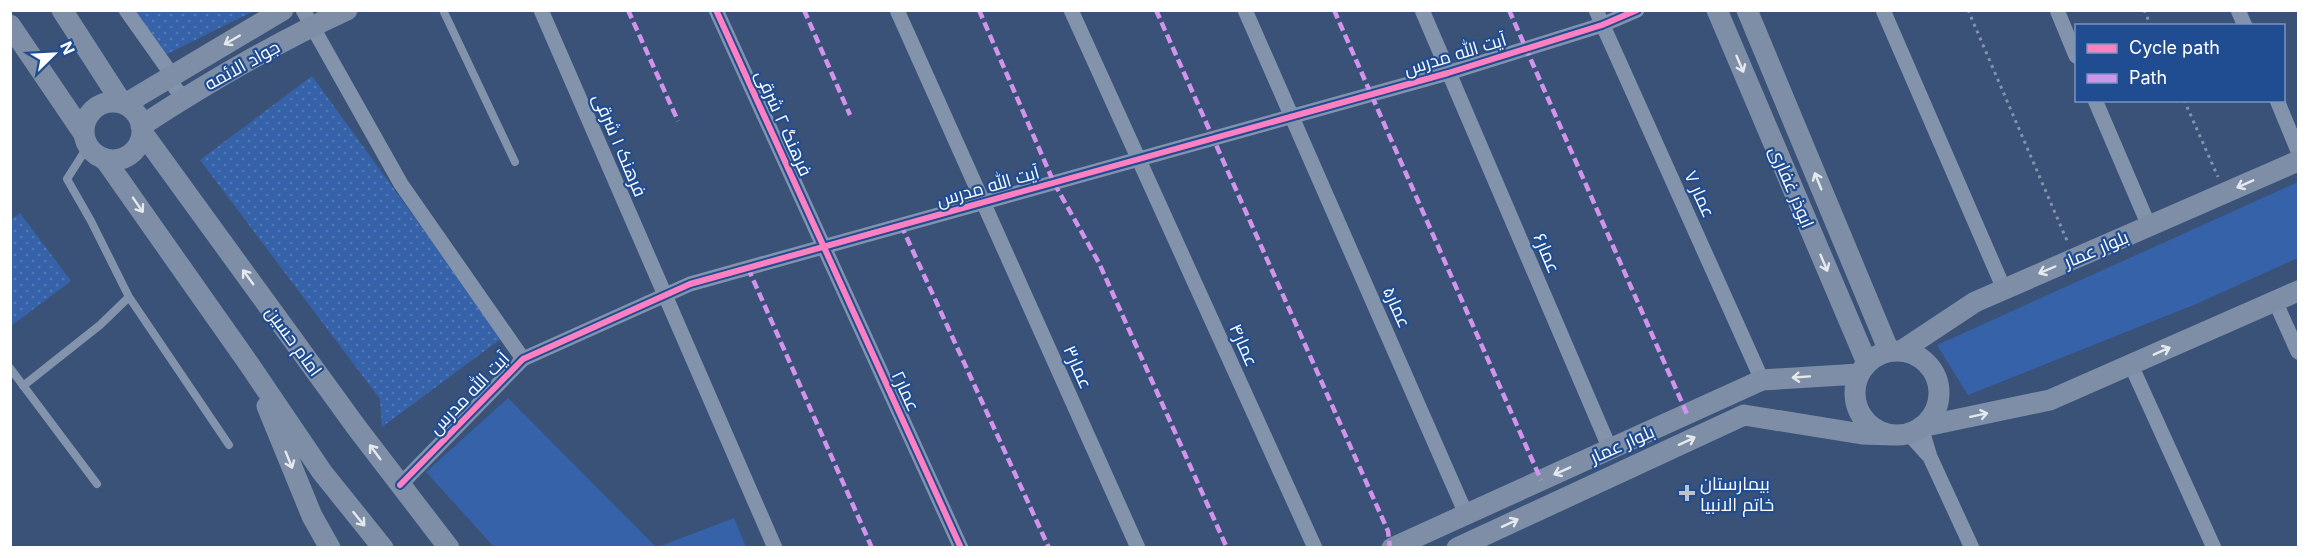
<svg xmlns="http://www.w3.org/2000/svg" width="2309" height="558" font-family="Inter,Cairo,sans-serif">
  <style>
    .grass { fill: #3562a8 }
    .park { fill: url(#park-dots) }
    .lines { fill: none; stroke-linecap: round; stroke-linejoin: round }
    .path { stroke: #8293ab; stroke-width: 3; stroke-dasharray: 3 4.5; stroke-linecap: butt }
    .lane { stroke: #8293ab; stroke-width: 8 }
    .street { stroke: #8293ab; stroke-width: 15 }
    .secondary { stroke: #7e8ea7; stroke-width: 21 }
    .quiet { stroke: #d193ec; stroke-width: 4.5; stroke-dasharray: 9 4.5; stroke-linecap: butt }
    .cycleway-casing { stroke: #204c92; stroke-width: 10 }
    .cycleway { stroke: #ff80c0; stroke-width: 6 }
    .oneway { stroke: #e5e8ed }
    .poi-dot { fill: #bac2d0; stroke: #204c92; stroke-width: 2 }
    .labels { text-anchor: middle; dominant-baseline: central; stroke-width: 4.5; stroke-linejoin: round; paint-order: stroke }
    .street-label { font-size: 18px; fill: #fff; stroke: #204c92 }
    .poi-label { font-size: 18px; fill: #fff; stroke: #204c92; text-anchor: start }
  </style>
  <defs>
    <pattern id="park-dots" width="8" height="8" patternUnits="userSpaceOnUse" patternTransform="scale(1.5)"><rect width="8" height="8" fill="#3562a8"/><path d="M2 2h.1M6 6h.1" fill="none" stroke="#537ab5" stroke-width="1.8" stroke-linecap="round"/></pattern>
  </defs>
  <rect width="100%" height="100%" fill="#3a5278"/>
  <path class="grass" d="M2298,182V258L2196,304L1968,395L1937,345Z
    M508,398L656,547H494L426,472Z
    M734,518L746,547H658Z"/>
  <path class="park" d="M123,11H254L155,60Z
    M312,76L502,338L382,427L380,399L200,160Z
    M20,213L71,281L11,326V220Z"/>
  <g class="lines">
    <path class="path" d="M1968,10L2068,243
      M2144,10L2151,26
      M2184,100L2218,177"/>
    <path class="lane" d="M443,10L515,162
      M88,146L67,179L91,221L129,297L229,445
      M10,368L97,484
      M23,386L100,325L129,297"/>
    <path class="street" d="M126,10L172,75C172,86 176,92 186,96
      M303,10L401,184L523,359
      M541,10L775,548
      M716,10L961,548
      M897,10L1138,548
      M1071,10L1315,548
      M1245,10L1466,514
      M1422,10L1610,449
      M1596,10L1762,380
      M1883,10L2004,289
      M2057,10L2076,56
      M2238,10L2245,26
      M2095,100L2149,226
      M2277,100L2298,151
      M2275,301L2298,352
      M2131,365L2214,548
      M1921,427L1930,457L1972,548
      M1908,433L1928,455
      M400,485L523,359L690,284L1448,73L1602,25L1637,10"/>
    <path class="secondary" d="M62,10L122,103
      M1717,10L1867,363
      M1747,10L1889,351
      M10,25L84,134
      M84 131a29 29 0 1 1 58 0a29 29 0 1 1-58 0Z
      M125,104L283,10
      M141,126C207,83 275,43 347,10
      M142,132L357,428L449,548
      M104,158L251,367L322,472L383,548
      M1901,351L1975,302L2298,161
      M1855 393a42 42 0 1 1 84 0a42 42 0 1 1-84 0Z
      M267,406L312,516L330,548
      M1921,427L2050,400L2298,291
      M1392,548L1762,380L1859,374
      M1457,548L1744,415L1862,434L1894,435"/>
    <path class="quiet" d="M628,10L678,121
      M804,10L850,115
      M979,10L1054,183L1099,263L1227,548
      M1156,10L1388,531L1390,548
      M1334,10L1541,480
      M1509,10L1687,414
      M901,225L1049,548
      M748,268L872,548"/>
    <defs>
      <path id="cycleway" d="M716,10L961,548
        M400,485L523,359L690,284L1448,73L1602,25L1637,10"/>
    </defs>
    <use href="#cycleway" class="cycleway-casing"/>
    <use href="#cycleway" class="cycleway"/>
  </g>
  <defs><path id="oneway-shaft" d="M-6 0H5M1.5-3L5.5 0L1.5 3" fill="none" stroke-width="1.6" stroke-linecap="round" stroke-linejoin="round" transform="scale(1.5)"/></defs>
  <g class="oneway">
    <use href="#oneway-shaft" transform="translate(232 40) rotate(150)"/>
    <use href="#oneway-shaft" transform="translate(1740 64) rotate(67)"/>
    <use href="#oneway-shaft" transform="translate(1818 181) rotate(-112)"/>
    <use href="#oneway-shaft" transform="translate(2245 184) rotate(156)"/>
    <use href="#oneway-shaft" transform="translate(138 205) rotate(55)"/>
    <use href="#oneway-shaft" transform="translate(1824 263) rotate(67)"/>
    <use href="#oneway-shaft" transform="translate(2047 270) rotate(157)"/>
    <use href="#oneway-shaft" transform="translate(248 277) rotate(-126)"/>
    <use href="#oneway-shaft" transform="translate(2162 351) rotate(-24)"/>
    <use href="#oneway-shaft" transform="translate(1801 377) rotate(176)"/>
    <use href="#oneway-shaft" transform="translate(1979 415) rotate(-12)"/>
    <use href="#oneway-shaft" transform="translate(1687 441) rotate(-25)"/>
    <use href="#oneway-shaft" transform="translate(375 452) rotate(-127)"/>
    <use href="#oneway-shaft" transform="translate(289 460) rotate(68)"/>
    <use href="#oneway-shaft" transform="translate(1562 471) rotate(156)"/>
    <use href="#oneway-shaft" transform="translate(359 519) rotate(51)"/>
    <use href="#oneway-shaft" transform="translate(1510 523) rotate(-25)"/>
  </g>
  <path class="poi-dot" d="M1684 484h6v6h6v6h-6v6h-6v-6h-6v-6h6z"/>
  <g class="labels">
    <g class="street-label">
      <text transform="translate(1455 54) rotate(-17)">آیت الله مدرس</text>
      <text transform="translate(242 65) rotate(-29)">جواد الائمه</text>
      <text transform="translate(784 123) rotate(66)">فرهنگ ۲ شرقی</text>
      <text transform="translate(620 145) rotate(67)">فرهنک ۱ شرقی</text>
      <text transform="translate(988 186) rotate(-16)">آیت الله مدرس</text>
      <text transform="translate(1792 187) rotate(67)">ابوذر غفاری</text>
      <text transform="translate(1700 194) rotate(66)">عمار ۷</text>
      <text transform="translate(2096 249) rotate(-23)">بلوار عمار</text>
      <text transform="translate(1547 253) rotate(67)">عمار۶</text>
      <text transform="translate(1397 307) rotate(66)">عمار۵</text>
      <text transform="translate(294 341) rotate(54)">امام حسین</text>
      <text transform="translate(1244 345) rotate(66)">عمار۴</text>
      <text transform="translate(1078 367) rotate(66)">عمار۳</text>
      <text transform="translate(906 391) rotate(65)">عمار۲</text>
      <text transform="translate(469 393) rotate(-46)">آیت الله مدرس</text>
      <text transform="translate(1622 444) rotate(-24)">بلوار عمار</text>
    </g>
    <g class="poi-label">
      <text x="1700" y="483">بیمارستان<tspan x="1700" dy="21">خاتم الانبیا</tspan></text>
    </g>
  </g>
  <rect width="2309" height="558" fill="none" stroke="#ffffff" stroke-width="24"/>
  <rect x="2075" y="24" width="210" height="78" fill="#204c92" stroke="#7994be" stroke-width="1.5"/>
  <rect x="2087" y="44" width="30" height="9" fill="#ff80c0" stroke="#7994be" stroke-width="1.5"/>
  <text x="2129" y="54" font-size="18" fill="#ffffff">Cycle path</text>
  <rect x="2087" y="74" width="30" height="9" fill="#d193ec" stroke="#7994be" stroke-width="1.5"/>
  <text x="2129" y="84" font-size="18" fill="#ffffff">Path</text>
  <g transform="translate(54 54) rotate(66)" stroke="#204c92" stroke-width="4.5" paint-order="stroke">
  <path d="M0-4.5L10 22L0 15L-10 22Z" fill="#ffffff"/>
  <text y="-9" font-size="16" font-weight="bold" text-anchor="middle" fill="#ffffff">N</text>
  </g>
</svg>
